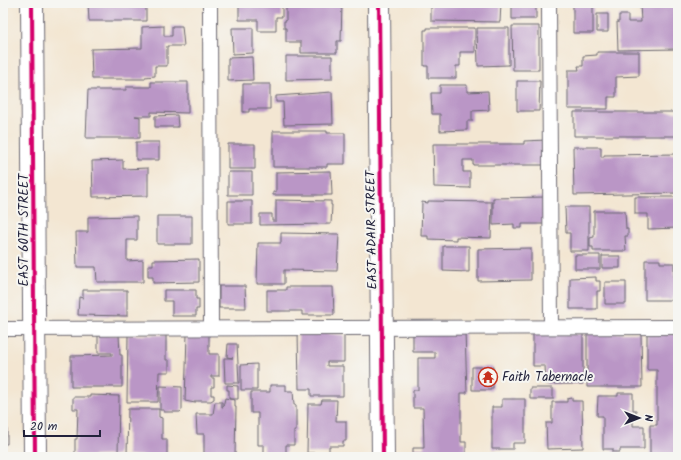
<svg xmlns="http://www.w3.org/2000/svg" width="681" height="460" font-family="Kalam,sans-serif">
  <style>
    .building { fill: #ba96c6 }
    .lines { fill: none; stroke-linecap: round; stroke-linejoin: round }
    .service-casing { stroke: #6b6770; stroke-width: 16 }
    .minor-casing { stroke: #6b6770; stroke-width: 24 }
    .service { stroke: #fff; stroke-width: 14 }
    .minor { stroke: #fff; stroke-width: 22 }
    .cycleway-casing { stroke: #f6f6f2; stroke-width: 6 }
    .cycleway { stroke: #d6006c; stroke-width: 4 }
    .labels { text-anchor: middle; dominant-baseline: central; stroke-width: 4; stroke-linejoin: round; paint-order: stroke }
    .street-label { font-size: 13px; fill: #22223b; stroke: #f6f6f2 }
    .poi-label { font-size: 13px; fill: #22223b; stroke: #f6f6f2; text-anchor: start }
  </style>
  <rect width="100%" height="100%" fill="#f6f6f2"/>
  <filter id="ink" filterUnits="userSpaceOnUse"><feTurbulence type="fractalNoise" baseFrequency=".025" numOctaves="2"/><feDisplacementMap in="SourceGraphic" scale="8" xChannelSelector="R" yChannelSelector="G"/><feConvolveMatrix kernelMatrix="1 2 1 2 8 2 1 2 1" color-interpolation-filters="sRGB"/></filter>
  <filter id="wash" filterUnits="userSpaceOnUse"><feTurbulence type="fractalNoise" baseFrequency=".012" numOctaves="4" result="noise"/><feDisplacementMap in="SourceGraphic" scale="16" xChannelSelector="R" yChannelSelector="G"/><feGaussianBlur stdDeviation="0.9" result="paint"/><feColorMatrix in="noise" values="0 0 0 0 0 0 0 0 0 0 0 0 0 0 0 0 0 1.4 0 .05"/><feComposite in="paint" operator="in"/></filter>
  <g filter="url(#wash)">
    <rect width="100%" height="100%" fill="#f3e6d2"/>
    <g id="blocks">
      <path class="building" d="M88,3H146V21H89Z
        M239,3H282V17H276V31H258V20H239Z
        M286,3H342L341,41H337V53H301V42H286V28H284V21H286Z
        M427,3H501L500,22L431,21V5H427Z
        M512,3H536V19H512Z
        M573,3H593V33H573Z
        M640,3H678V49L618,50L617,22H619V15H628V22H641Z
        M597,14H608V32H597Z
        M164,26V36H172V26H182L184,46H167V66H155V76L145,77V79H92L91,49L142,48V27Z
        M512,26H539V70H513Z
        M232,28H253V53L233,54Z
        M427,28H475V52H460V66H456V78H428V66H424V30H427Z
        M477,28H509V65L478,66Z
        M597,52H639V76L616,77V97H608V109H568V70H579L578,66H583V56L597,55Z
        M286,56H332V79L286,80Z
        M252,57L253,80L228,81V58Z
        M517,81H540L539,111H517Z
        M151,82H188V113L151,112V116H135L140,117V138H86L88,90H126V87H151Z
        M243,84H270V109H249V112H243Z
        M440,85H467V92L488,91L489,110L472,111V121H467V130L440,131V114H432L431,93H440Z
        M332,92L333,124L284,125L283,102H276V96Z
        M574,112H678V136H574Z
        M177,115L178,127H155V116Z
        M273,131H327V133H345V164H327V167H273Z
        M547,140L548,165H473V160H463V172H470V188L434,187L433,144H524V141Z
        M136,142H159V160H136Z
        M228,144H255V169H228Z
        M573,147H601V157H604V155L678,154V193L574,195Z
        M123,160V169L148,168V196L93,197L92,161Z
        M331,171L332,195H273V192H276V172Z
        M228,172H252V195H228Z
        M547,197V224H522V228H514V224L493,225V198Z
        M635,197H678V228L648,229V214H635Z
        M276,200L331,201V205H332L331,224L260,225V214H272V221H276Z
        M228,201H252V224H228Z
        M428,201L492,202L491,238L456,237V240L428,239V236H421L422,202L428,203Z
        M565,207H589V251H570V233H566Z
        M594,211H625L626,229H628V236H625L626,251H593V247H590V238L594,237Z
        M137,216V240H127V261L143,260V282H97L96,267H77L76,232H88V217Z
        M157,216H192V244H157Z
        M281,233L339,234L337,271L284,270V284H257L258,243H281Z
        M443,246H469V272L443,271Z
        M531,248V280L478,281V249Z
        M575,255H600V269H575Z
        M602,256H620V268H602Z
        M199,259V282L153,283V277H148V265H153V260Z
        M645,260H660V263H674V277H678V297H673V300H645Z
        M596,277V281H600V291H597V309H570V278Z
        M605,282H626V304H605Z
        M219,286H245L246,308H219Z
        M286,287H333L334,315H302V311H267V290H286Z
        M83,290H127V316L78,315L79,297L83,298Z
        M164,290H196V299H199V309H196V316H172V301H164Z
        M298,331L344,335V362H327V366H343V396H311V389H299Z
        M413,331H465L467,393H461V442H466V457H413V448H424L423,408H413V390H418V358H435V352H413Z
        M587,333H641L642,387H587Z
        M187,334H209V354H219V376H211V378H214V387H211V395H214V399L211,401H195V403L185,401Z
        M533,334H583V384H546L545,366H533Z
        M647,334H678V457H650V425H657V370H647Z
        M98,335H119L120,355H122V387H71V356L112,355V353H98Z
        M128,335H166V360H169V372H159L158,402H127Z
        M228,344H237L239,383H225L224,358H233L227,357Z
        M257,364V390H241V365Z
        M472,367H493V388H491V390H472Z
        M227,385L238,386V399H229V390H227Z
        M270,385H286V391H293L294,405H296V431H294V445H286V454L264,455V445H258V413H251V392H270Z
        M160,386L182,387V410L180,412H164V410H160Z
        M530,388H553V399H530Z
        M618,393H633V410H636V415H633V426H644V449H620V452H613V449H603V416H597L598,396H618Z
        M90,395L119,396L118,455L75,457V439H77L78,409H73V397H90Z
        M225,398L235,400V407H236L235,455H204V434H197L196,414H213L215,402H222V407H223Z
        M572,398V401H582L583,448L547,449L546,423H552V402H567V399Z
        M502,399H525V443H513V449H492V407H502Z
        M322,400H337L336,421H346V441H343V446H329V453H307L308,404H321Z
        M128,409H159V417L162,418V439H167V455H163V457L127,455Z
        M3,428H7V444H3Z"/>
    </g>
  </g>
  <g filter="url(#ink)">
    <use href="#blocks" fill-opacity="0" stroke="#6b6770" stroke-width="1"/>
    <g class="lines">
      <defs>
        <path id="service" d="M210,3L211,328
          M549,3L551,327
          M3,329L678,327"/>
        <path id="minor" d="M32,3L35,457
          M379,3L383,457"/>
      </defs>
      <use href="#service" class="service-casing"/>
      <use href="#minor" class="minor-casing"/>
      <use href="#service" class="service"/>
      <use href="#minor" class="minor"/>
      <defs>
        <path id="cycleway" d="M32,3L35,457
          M379,3L383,457"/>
      </defs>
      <use href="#cycleway" class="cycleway-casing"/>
      <use href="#cycleway" class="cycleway"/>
    </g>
  </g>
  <defs>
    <symbol id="temple-ring" viewBox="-11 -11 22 22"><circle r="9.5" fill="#f6f6f2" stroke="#c8321e" stroke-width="1.5"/><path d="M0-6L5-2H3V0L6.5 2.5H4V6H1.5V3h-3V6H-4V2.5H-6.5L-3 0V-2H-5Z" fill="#c8321e"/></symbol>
  </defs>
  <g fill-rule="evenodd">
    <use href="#temple-ring" x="477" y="366" width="22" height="22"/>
  </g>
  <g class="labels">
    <g class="street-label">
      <text transform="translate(24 230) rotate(-90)">EAST 60TH STREET</text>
      <text transform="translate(372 230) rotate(-91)">EAST ADAIR STREET</text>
    </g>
    <g class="poi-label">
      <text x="502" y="377">Faith Tabernacle</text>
    </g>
  </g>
  <rect width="681" height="460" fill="none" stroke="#f6f6f2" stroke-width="16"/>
  <g transform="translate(639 418) rotate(90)" stroke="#f6f6f2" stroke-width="3" paint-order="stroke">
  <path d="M0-3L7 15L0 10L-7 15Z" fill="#22223b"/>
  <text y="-6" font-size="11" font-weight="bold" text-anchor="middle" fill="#22223b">N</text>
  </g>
  <path d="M24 430v6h76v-6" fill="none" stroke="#22223b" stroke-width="2"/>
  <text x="30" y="430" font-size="12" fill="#22223b" stroke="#f6f6f2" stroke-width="3" paint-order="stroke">20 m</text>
</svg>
